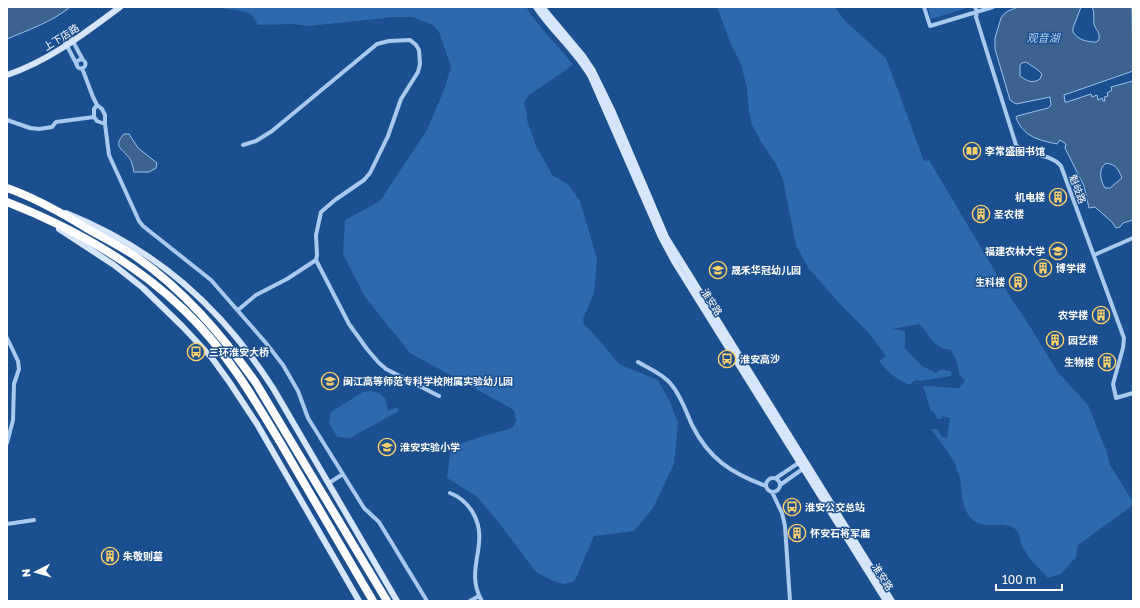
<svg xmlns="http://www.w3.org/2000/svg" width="1140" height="608" font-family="'Golos Text','Noto Sans SC',sans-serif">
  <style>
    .green { fill: #2e69ad }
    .water { fill: #3c6290; stroke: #9cc4f0; fill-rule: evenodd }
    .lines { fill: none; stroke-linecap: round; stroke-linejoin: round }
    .street { stroke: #a9c9ee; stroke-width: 4 }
    .secondary { stroke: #d6e6fa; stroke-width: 6 }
    .highway { stroke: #fff; stroke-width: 8 }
    .labels { text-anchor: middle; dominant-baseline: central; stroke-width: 3; stroke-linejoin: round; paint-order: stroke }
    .street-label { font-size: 10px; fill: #fff; stroke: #1b4f8f }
    .poi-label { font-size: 10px; font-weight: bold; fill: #fff; stroke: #1b4f8f; text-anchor: start }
    .water-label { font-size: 11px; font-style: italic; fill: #b5d3f5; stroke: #1b4f8f }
  </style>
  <rect width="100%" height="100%" fill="#1b4f8f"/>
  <path class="green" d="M212,7H526C539,28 558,45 573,65L529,95L524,103L527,115V120L536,146L547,165L552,175L568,184L580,201L597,259L594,293L583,319L584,324L600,341L619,364L658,380L670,402L678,423L674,464L653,508L634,531L594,536L576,578L573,582L563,584L551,580L536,572L499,523L476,496L447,478L451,447L483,436L509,429L513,427L516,421L514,410L410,353L365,297L343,254L345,220L380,201L427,130L444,90L451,67L439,32L433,25L412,17H394L309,26L292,24L258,25L251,14L243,11Z
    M717,7H835L845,21L886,58L924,161L929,160L1011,298L1031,328L1057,371L1088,405L1106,450L1110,465L1133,502V505L1078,545L1076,557L1061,574L1048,578C1040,569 1029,559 1023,548C1019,540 1021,531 1012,527C998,521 980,531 969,516C961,505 962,491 960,478C958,472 956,466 954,461L931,429H937L942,437L947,438L950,418L943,416L941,419H937L934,412L931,411L923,386C935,386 947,388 959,388L965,381L959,374L958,364L951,350C932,348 931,335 919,324L892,329L905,331V348L922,366L936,373L942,369L952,372L951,376L920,381C916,379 913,381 910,385C897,380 887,372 879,361L886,356L868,332L840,304L809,269L796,245L783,180L776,164L761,142L752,125L749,113L747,87L740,62L732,47Z
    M928,7H970L931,19Z
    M371,391L379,393L385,398L388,411L397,407L399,411L350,438L337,437L329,423L331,412L363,392Z"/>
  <path class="water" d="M7,7H70C52,22 28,30 7,39Z
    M1018,7H1081L1073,28V32C1078,40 1087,42 1096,42L1099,40C1100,31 1096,31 1094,24C1093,18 1095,12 1092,7H1131L1132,9L1133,71L1064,95L1065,102H1067L1091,94L1092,97L1097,95L1098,100L1102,98L1103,101H1105L1104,97L1108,96L1107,93L1112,90L1111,87L1133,81V220L1123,223L1120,227L1116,228L1112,222L1095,207L1089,208L1084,186L1065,148L1066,144L1060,140L1057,144C1038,140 1024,137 1016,118L1017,116L1048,108L1051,105L1050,97L1016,104L1010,100L995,49V38L1001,18L1004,14L1008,11ZM1026,62L1038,70L1042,74L1040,79C1032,84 1027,81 1020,76V65L1022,63ZM1106,163C1117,165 1118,169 1122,178L1110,188H1105C1100,180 1098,169 1106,163Z
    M124,134H129L138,148L157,163L156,168L149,172H134C133,168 132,162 130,159C123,149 112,147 124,134Z"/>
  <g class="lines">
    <path class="street" d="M924,7L930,26L993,7
      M975,7L977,12L976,17L1016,145C1026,157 1050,152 1061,166L1124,338L1123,348L1113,384L1116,398L1133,393
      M71,38L83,60
      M65,42L77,65
      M76.5 64a4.5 4.5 0 1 1 9 0a4.5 4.5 0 1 1-9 0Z
      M82,68L93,97L97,105L102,109L105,115V124L109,155L139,221L143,226L211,280L266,343L283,365L298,391L308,418L364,508L379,522L427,601
      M94,117L97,121L105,124
      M7,120L30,128L39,129L52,127L56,122L94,117V109L97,105
      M243,145L256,141L272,131L377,44L389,41L410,40L416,45L419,50L420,64L418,72L401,99L388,136L370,173L364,180L335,200L321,212L316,235L317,255L316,260L349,324L367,349L378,362L386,369L439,396
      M1094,255L1133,238
      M238,310L256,295L287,279L316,260
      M7,338L18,361L19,369L14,384L13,420L7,443
      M638,362C650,369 663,374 671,384C681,396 686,411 692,425C709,459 731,473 766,486
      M766 485a7 7 0 1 1 14 0a7 7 0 1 1-14 0Z
      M776,478L800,462
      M329,483L343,474
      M780,485L804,468
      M772,492L782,513L785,526L790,601
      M450,493C460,497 468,504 473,513C491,544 463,569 482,601
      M7,524L34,520
      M470,601L479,596"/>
    <path class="secondary" d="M536,7C553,32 576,51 591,77L661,237L675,263L886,601
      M542,7L583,56L593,71L612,110L666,237L892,601
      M7,75C49,61 85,33 120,7
      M66,213C156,249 221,307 273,388L397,601
      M59,229L114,265L143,288L183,327L212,358L230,383L257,424L359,601"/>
    <path class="highway" d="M7,188C36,198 62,213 88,229C104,238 120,246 135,256C184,290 222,335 256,383L387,601
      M7,202C71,227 134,262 184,310C224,348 252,395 280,442C311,495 342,548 373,601"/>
  </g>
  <defs>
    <symbol id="library-ring" viewBox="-11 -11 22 22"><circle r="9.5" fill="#1b4f8f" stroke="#ffd166" stroke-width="1.5"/><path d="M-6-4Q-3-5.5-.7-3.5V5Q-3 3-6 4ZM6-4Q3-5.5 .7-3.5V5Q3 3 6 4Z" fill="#ffd166"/></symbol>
    <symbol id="building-ring" viewBox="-11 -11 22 22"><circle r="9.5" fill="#1b4f8f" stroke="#ffd166" stroke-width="1.5"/><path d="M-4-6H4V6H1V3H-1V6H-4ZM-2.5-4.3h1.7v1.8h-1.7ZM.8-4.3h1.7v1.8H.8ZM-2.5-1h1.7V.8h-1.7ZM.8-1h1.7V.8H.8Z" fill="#ffd166"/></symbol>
    <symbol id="university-ring" viewBox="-11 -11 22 22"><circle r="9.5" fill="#1b4f8f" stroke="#ffd166" stroke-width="1.5"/><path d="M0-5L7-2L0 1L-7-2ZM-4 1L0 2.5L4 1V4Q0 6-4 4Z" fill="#ffd166"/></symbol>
    <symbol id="school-ring" viewBox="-11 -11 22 22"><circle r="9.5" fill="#1b4f8f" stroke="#ffd166" stroke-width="1.5"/><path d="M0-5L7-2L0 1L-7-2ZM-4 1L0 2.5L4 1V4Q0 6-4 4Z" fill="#ffd166"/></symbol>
    <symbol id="bus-ring" viewBox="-11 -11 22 22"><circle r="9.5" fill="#1b4f8f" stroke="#ffd166" stroke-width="1.5"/><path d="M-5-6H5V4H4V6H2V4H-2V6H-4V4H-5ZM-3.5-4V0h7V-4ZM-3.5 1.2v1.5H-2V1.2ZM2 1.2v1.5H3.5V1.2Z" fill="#ffd166"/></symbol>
  </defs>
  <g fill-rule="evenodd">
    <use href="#library-ring" x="962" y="141" width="20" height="20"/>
    <use href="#building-ring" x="1048" y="187" width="20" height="20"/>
    <use href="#building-ring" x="971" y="204" width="20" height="20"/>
    <use href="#university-ring" x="1048" y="241" width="20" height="20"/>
    <use href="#building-ring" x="1033" y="258" width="20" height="20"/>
    <use href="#school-ring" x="708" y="260" width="20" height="20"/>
    <use href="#building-ring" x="1008" y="272" width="20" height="20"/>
    <use href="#building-ring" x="1091" y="305" width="20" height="20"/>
    <use href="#building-ring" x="1045" y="330" width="20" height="20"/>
    <use href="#bus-ring" x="186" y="342" width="20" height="20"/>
    <use href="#bus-ring" x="717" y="349" width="20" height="20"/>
    <use href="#building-ring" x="1097" y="352" width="20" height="20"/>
    <use href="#school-ring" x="320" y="371" width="20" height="20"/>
    <use href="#school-ring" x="377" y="437" width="20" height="20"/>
    <use href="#bus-ring" x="782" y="497" width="20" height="20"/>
    <use href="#building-ring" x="787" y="523" width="20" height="20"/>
    <use href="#building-ring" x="100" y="546" width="20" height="20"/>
  </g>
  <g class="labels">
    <g class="street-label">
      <text transform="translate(61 37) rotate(-32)">上下店路</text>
      <text transform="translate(1078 189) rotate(70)">魁岐路</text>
      <text transform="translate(712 302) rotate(58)">淮安路</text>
      <text transform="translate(883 577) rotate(58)">淮安路</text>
    </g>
    <g class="poi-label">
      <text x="985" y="151">李常盛图书馆</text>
      <text x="1045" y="197" text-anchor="end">机电楼</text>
      <text x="994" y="214">圣农楼</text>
      <text x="1045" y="251" text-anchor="end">福建农林大学</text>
      <text x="1056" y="268">博学楼</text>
      <text x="731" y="270">晟禾华冠幼儿园</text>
      <text x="1005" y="282" text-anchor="end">生科楼</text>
      <text x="1088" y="315" text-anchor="end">农学楼</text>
      <text x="1068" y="340">园艺楼</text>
      <text x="209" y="352">三环淮安大桥</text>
      <text x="740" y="359">淮安高沙</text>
      <text x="1094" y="362" text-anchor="end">生物楼</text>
      <text x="343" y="381">闽江高等师范专科学校附属实验幼儿园</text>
      <text x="400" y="447">淮安实验小学</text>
      <text x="805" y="507">淮安公交总站</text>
      <text x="810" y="533">怀安石将军庙</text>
      <text x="123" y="556">朱敬则墓</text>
    </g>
    <g class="water-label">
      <text x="1043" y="37">观音湖</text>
    </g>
  </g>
  <rect width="1140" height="608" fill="none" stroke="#ffffff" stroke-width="16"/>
  <g transform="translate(36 572) rotate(264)" stroke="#1b4f8f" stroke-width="3" paint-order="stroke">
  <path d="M0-3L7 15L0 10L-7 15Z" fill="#ffffff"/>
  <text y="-6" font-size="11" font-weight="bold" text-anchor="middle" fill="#ffffff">N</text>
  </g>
  <path d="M996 584v6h66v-6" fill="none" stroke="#ffffff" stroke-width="2"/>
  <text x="1002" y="584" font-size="12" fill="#ffffff" stroke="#1b4f8f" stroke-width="3" paint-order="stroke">100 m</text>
</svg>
